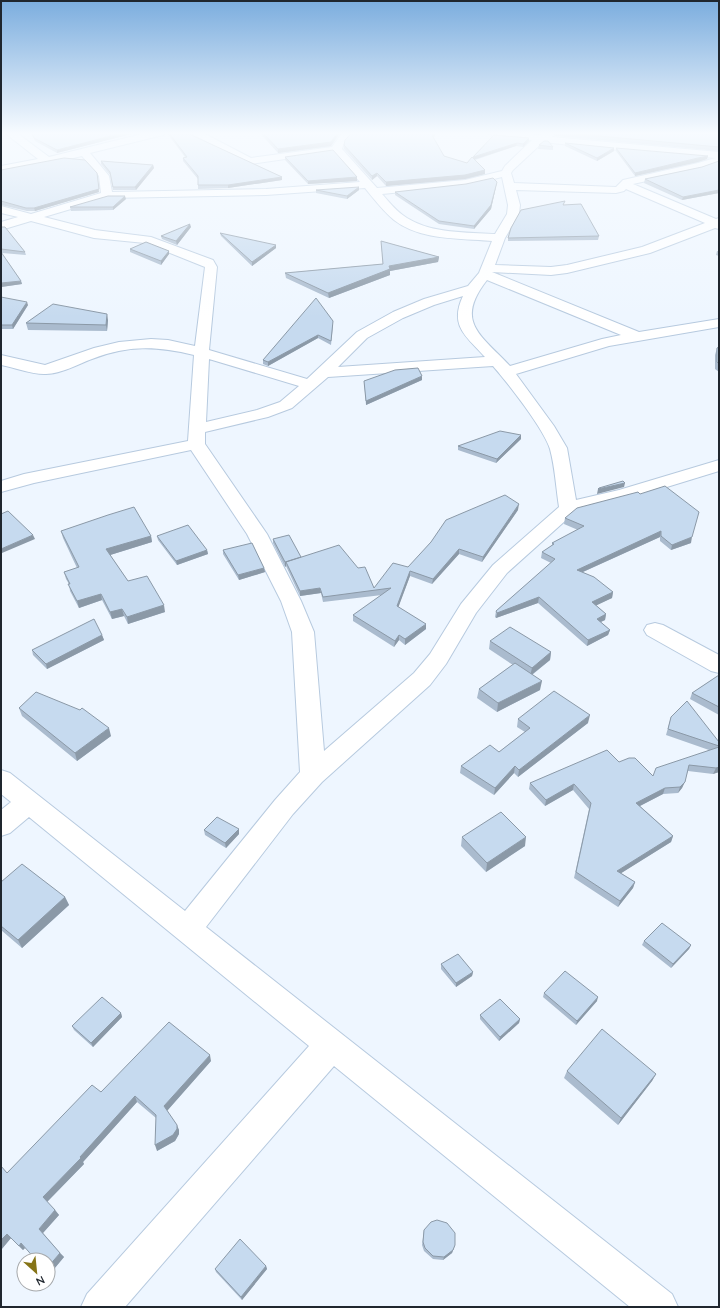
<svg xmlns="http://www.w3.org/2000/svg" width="720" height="1308" font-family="Quicksand,sans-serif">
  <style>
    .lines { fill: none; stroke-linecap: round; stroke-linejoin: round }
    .minor-casing { stroke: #b7cadf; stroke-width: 2 }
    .minor { fill: #fff; fill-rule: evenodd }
    .wall { fill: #aabbce }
    .shaded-wall { fill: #8b99a7 }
    .building { fill: #c6daef; stroke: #8b99a7 }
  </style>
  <rect width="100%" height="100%" fill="#eef6ff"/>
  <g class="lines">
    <defs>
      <path id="minor" d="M5,133H17L49,157L146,133H165L163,135L90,153L109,176L112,192L266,189L360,182L334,152L250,164L190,133H203L251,158L332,147L342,133H353L344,143L342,149L377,188L465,180L502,171L505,166L532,140L493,136L488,133H522L540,135L543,133H556L552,137L719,152V163L701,169L633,184L716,219L719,218V229L715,228L650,253L567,273L551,275L492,272L639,332L719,319V327L609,346L516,374L554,426L567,448L576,500L619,490L719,460V471L631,498L575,512L507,573L476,613L446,664L430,685L322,782L293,814L206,927L672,1294L678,1307H630L334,1066L125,1307H81L87,1294L309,1046L29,817L10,833L1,836V810L11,802L1,794V770L10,773L185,911L275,800L300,772L292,632L281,601L247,534L191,450L34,483L1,492V481L24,474L188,441L194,355C156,346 129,345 92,359C78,364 61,374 46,374C34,375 13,367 1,365V355L45,365L94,348L119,342L151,339L168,340L195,346L205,267L145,243L94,238L31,221L1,230V222L18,217L1,213V206L31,214L101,193L99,176L82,156L47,164L1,172V166L38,159ZM543,142L597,148L715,158L698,163L623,180L616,187L514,183L511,173L513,170ZM502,177L508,205L507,214L495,234C466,232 433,234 407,218C397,212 390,203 382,194L465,186ZM365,188C374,199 383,211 394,220C421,241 460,238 492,241L479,273L468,286L424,299L393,312L357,332L307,379L209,350L217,267L213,260L151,237L95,230L44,217L108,198L266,195ZM626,189L705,223L642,247L567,265L551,267L495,265L505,238L519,214L520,205L516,190L616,193L624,191ZM487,280L621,335L602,339L510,366C481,335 454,322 487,280ZM463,296C449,326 466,336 485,357L338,367L367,338L403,318L434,305ZM209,359L299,386L280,402L257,410L206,422ZM493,366C507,382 544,429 550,449C555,467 556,488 559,507L493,565L461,604L430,654L414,673L324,751L314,632L301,601L267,534L205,444V432L268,417L292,408L328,377Z
        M655,623L663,625L719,655V673L711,671L647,635L644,630L647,625Z"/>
    </defs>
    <use href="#minor" class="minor-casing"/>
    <use href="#minor" class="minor"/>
  </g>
  <path class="wall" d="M31,133H135L57,153L35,141Z
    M167,133H187L282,177V180L228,188L198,189V179L183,161V158L185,157Z
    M260,133H340L331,146L278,153Z
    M556,133H719V151L555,136Z
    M494,135L529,141L523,147L516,146L475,160L485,170V174L465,179L386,186L377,176L372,180L344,149V145L433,137L444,156L467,163Z
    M565,143L614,148V151L597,161L565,146Z
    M539,145L553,147V150L538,149Z
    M616,148L707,159L698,162L635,176L616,151Z
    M285,157L357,177V181L308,184L285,160Z
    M101,161L153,165L154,168L136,190H113L110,175L101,164Z
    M719,161V193L682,200L644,183L645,179L702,167Z
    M1,170L99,192L35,211H27L1,205Z
    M497,182L491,209L474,229L439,224L395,195V192Z
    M316,190H359L347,199L316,193Z
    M126,199L113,210L71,211L70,207Z
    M564,205L599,236L598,240L508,241V238Z
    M1,227L25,252L26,255L2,253L21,281L22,284L1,287Z
    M191,227L177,245L162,239L161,236Z
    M220,233L276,248L252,266L221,236Z
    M381,241L439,257L438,262L390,271V275L329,298L286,278L285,273L383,264Z
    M130,249L169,254L161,265L130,252Z
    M717,251H719V256L716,255Z
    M1,297L28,305L13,329H1Z
    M108,320L107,331L28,330L26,323Z
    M333,325L331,345L318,338L268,366L263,364V360Z
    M719,347V372L715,369V355L717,348Z
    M422,380L366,405L364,381Z
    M521,439L496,463L458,450V446Z
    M638,492L691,543L671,550L660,541V537L583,572L613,592L612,598L596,605L606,614L605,620L601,622L610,630L608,635L587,646L538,603L496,618L495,617L496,611L551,563L541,558L542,552L552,546V543L578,530L564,524L565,518Z
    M518,510L482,562L459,554L432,584L410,576L398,607L426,629L405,645L399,640L394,647L353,621V615L382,595L323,602L321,593L300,596L286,566L285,567L273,543V539L301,557L374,588L408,567Z
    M61,531L151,536L152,542L110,555L128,581L165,612L128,624L124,616L112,619L102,600L79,608L70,591L69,584L66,579L64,572L77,568L63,538Z
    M157,536L207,550L208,554L177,565L158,540Z
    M223,550L264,568L265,572L239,580L223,554Z
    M102,635L104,640L47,669L33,655L32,650Z
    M490,641L551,652L550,660L532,675L540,690L497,712L477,698L479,689L513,665L489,649Z
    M719,675V715L690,699L692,693Z
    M19,708L111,736L77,761L22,716Z
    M671,717L719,742V772L713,774L688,771L682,788L678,793L663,794L640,806L673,836L671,842L621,873L635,882L633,888L618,907L574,878L589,809L573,790L545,806L529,789L530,783L619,762L653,776L709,750L666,735Z
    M518,719L588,723L518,777L514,773L494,795L460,773L461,766L499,752L525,732L517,727Z
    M204,830L239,834L226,848L205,835Z
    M462,837L525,846L486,872L461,846Z
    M1,882L65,897L69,905L22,948L1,930Z
    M644,941L691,945L689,949L671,968L642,945Z
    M441,964L473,972L472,976L456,987L441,969Z
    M544,993L597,1001L576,1025L543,997Z
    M121,1013L122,1017L93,1047L74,1030L72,1026Z
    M480,1015L520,1019L519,1023L499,1041L480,1019Z
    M211,1061L167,1111L179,1130V1134L175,1141L157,1151L156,1118L137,1102L83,1162L84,1164L47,1202L55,1210L59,1215L43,1233L60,1253L64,1257L49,1275L48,1274V1260L25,1248L23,1250L11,1238L1,1250V1166L7,1173L101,1092Z
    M567,1071L656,1074L652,1081L618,1125L564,1078Z
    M424,1230L454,1248L452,1253L443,1260L433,1259L424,1251L422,1245Z
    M266,1266L267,1269L242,1300L216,1272L215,1269Z"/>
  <path class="shaded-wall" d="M122,133H135L57,153V150Z
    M337,133H340L331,146L278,153V149Z
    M434,133H437L432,139V135Z
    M529,138V141L523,147V144Z
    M517,143L516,146L472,160L473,157Z
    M614,148V151L597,161V158Z
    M708,156L707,159L698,162L635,176V173Z
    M153,165L154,168L136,190L135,187Z
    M485,170V174L465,179L386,186V182Z
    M97,173L99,192L35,211L34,208Z
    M377,173V176L372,180V176Z
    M282,177V180L228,188V185Z
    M357,177V181L308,184V181Z
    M497,182L491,209L474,229V226Z
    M359,187V190L347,199V196Z
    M719,190V193L682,200L683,197Z
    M125,196L126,199L113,210V207Z
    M190,224L191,227L177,245L176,241Z
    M276,245V248L252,266V262Z
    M169,251V254L161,265V261Z
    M439,257L438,262L390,271V275L329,298L328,293L389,266Z
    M21,281L22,284L1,287V283Z
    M27,302L28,305L13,329L12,325Z
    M107,314L108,320L107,331L106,325Z
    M318,335V338L268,366V362Z
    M422,376V380L366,405V401Z
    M521,435V439L496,463L497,459Z
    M625,483L624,487L597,494L598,489Z
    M519,504L518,510L482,562L483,557Z
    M661,531L660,537L576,575L577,570Z
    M33,535L35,539L2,553L1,549Z
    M151,536L152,542L107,556L106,549Z
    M692,537L691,543L671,550L672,545Z
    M459,549V554L432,584L433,579Z
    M207,550L208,554L177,565L176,561Z
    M285,562H286V566L285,567Z
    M264,568L265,572L239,580L238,575Z
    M410,571V576L397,611V606Z
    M320,588L321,593L300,596V591Z
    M613,592L612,598L591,608L592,602Z
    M101,594L102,600L79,608L77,601Z
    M539,597L538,603L496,618L497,613Z
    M164,605L165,612L128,624L127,617Z
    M122,609L124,616L112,619L110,612Z
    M606,614L605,620L596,624L597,619Z
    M426,624V629L405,645V639Z
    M610,630L608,635L587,646L588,640Z
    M102,635L104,640L47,669L46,664Z
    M399,635V640L394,647L395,641Z
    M551,652L550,660L530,676L532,668Z
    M542,681L540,690L497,712L498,703Z
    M590,715L588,723L518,777L519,770Z
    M109,728L111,736L77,761L75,753Z
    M515,766L514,773L494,795L495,788Z
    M719,767V772L713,774L716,768Z
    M685,782L682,788L678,793L680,787Z
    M574,784L573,790L545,806L546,800Z
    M665,788L663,794L634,809L636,803Z
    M239,829V834L226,848L225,843Z
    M673,836L671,842L615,877L617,871Z
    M526,837L525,846L486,872L487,863Z
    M635,882L633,888L618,907L620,901Z
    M65,897L69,905L22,948L18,940Z
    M691,945L689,949L671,968L673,964Z
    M473,972L472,976L456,987V983Z
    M598,997L597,1001L576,1025L577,1021Z
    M121,1013L122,1017L93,1047L91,1043Z
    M520,1019L519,1023L499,1041L500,1037Z
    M210,1055L211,1061L166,1112L164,1106Z
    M656,1074L652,1081L618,1125L621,1118Z
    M135,1096L137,1102L83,1162L84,1164L47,1202L43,1197Z
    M177,1125L179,1130V1134L175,1141L157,1151L155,1145Z
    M55,1210L59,1215L42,1234L39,1229Z
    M7,1234L11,1238L1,1250V1240Z
    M21,1243L25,1248L23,1250L19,1246Z
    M455,1245L452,1253L443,1260L444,1257Z
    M60,1253L64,1257L49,1275L48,1274V1267Z
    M266,1266L267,1269L242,1300L241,1297Z"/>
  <path class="building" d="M32,133H122L57,150L34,138Z
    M169,133H187L282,177L228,185H198V176L183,158L187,157Z
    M263,133H337L331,142L278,149Z
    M352,133H434L432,135L444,156L467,163L472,157L485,170L465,175L386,182L377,173L372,176L344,145L345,140Z
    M566,133H719V147Z
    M494,135L529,138L523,144L517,143L473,157Z
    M544,141H548L553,147L539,145Z
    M565,143L614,148L597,158Z
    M616,148L708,156L698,158L635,173Z
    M333,150L357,177L308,181L285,157Z
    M64,158L85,160L97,173L99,189L34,208H26L1,201V170Z
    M101,161L153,165L135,187H113L110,172Z
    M719,161V190L683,197L645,179L702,167Z
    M493,178L497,182L491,205L474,226L439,221L395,192L466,184Z
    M359,187L347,196L316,190Z
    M108,196H125L113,207H70Z
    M565,201L563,205L581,204L599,236L508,238L511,228L521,210Z
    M190,224L176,241L161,236Z
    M1,227H5L25,252L1,249Z
    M220,233L276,245L252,262Z
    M381,241L439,257L389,266L390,269L328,293L285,273L383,264Z
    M146,242L169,251L161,261L130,249Z
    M1,252L21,281L1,283Z
    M1,297L27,302L12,325H1Z
    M316,298L333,321L331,341L318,335L268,362L263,360Z
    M53,304L107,314L106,325L26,323Z
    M719,347V364L717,362V348Z
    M418,368L422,376L366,401L364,381L395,370Z
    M500,431L521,435L497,459L458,446Z
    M623,481L625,483L598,489L599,488Z
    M665,486L699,512L692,537L672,545L661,536V531L577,570L594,577L613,592L592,602L606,614L597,619L610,630L588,640L539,597L497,613L496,611L555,559L542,552L554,544L552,543L584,526L565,518L577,508L638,492L640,494Z
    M505,495L519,504L483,557L459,549L433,579L410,571L397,606L426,624L405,639L399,635L395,641L353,615L391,588L323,597L320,588L300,591L286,562L339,545L358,568L365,567L374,588L393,563L408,567L431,542L446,520Z
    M134,507L151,536L106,549L128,581L147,576L164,605L127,617L122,609L110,612L101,594L77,601L68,584H70L64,572L79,567L61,531L108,515Z
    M8,511L33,535L1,549V514Z
    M188,525L207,550L176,561L157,536Z
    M289,535L301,557L285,562L273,539Z
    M252,543L264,568L238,575L223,550Z
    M94,619L102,635L46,664L32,650Z
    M510,627L551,652L532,668L490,641Z
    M515,663L542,681L498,703L479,689Z
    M719,675V707L692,693Z
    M554,691L590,715L519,770L515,766L495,788L461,766L490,745L499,752L530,728L518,719Z
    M36,692L80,710L82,708L109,728L75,753L19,708Z
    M687,701L719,742V746L668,729L671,717Z
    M719,747V767L716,768L689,765L685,782L680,787L665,788L636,803L673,836L617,871L635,882L620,901L576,872L591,803L574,784L546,800L530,783L607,750L619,762L629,758H635L653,776L656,768Z
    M501,812L526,837L487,863L462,837Z
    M217,817L239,829L225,843L204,830Z
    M22,864L65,897L18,940L1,926V882Z
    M662,923L691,945L673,964L644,941Z
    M458,954L473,972L456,983L441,964Z
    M565,971L598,997L577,1021L544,993Z
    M102,997L121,1013L91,1043L72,1026Z
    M500,999L520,1019L500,1037L480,1015Z
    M169,1022L210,1055L164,1106L177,1125V1129L173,1135L155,1145L156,1115L135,1096L80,1157L81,1158L43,1197L55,1210L39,1229L60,1253L48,1267V1260H36L21,1243L19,1246L7,1234L1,1240V1166L7,1173L92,1085L101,1092Z
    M602,1029L656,1074L621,1118L567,1071Z
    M437,1220L447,1223L455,1233V1245L453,1250L444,1257L433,1256L425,1248L423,1242L424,1230L431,1222Z
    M240,1239L266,1266L241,1297L215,1269Z"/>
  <linearGradient id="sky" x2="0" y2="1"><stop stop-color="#7badde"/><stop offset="0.42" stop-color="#f7fbff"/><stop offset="1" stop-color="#f7fbff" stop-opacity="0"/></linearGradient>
  <rect width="720" height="317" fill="url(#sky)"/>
  <rect width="720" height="1308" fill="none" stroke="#1f262e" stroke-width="4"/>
  <g transform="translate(36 1272) rotate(153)"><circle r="19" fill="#ffffff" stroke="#a5a8ab"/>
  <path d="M0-3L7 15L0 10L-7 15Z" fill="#867417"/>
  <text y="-6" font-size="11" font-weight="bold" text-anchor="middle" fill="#1f262e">N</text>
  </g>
</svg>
